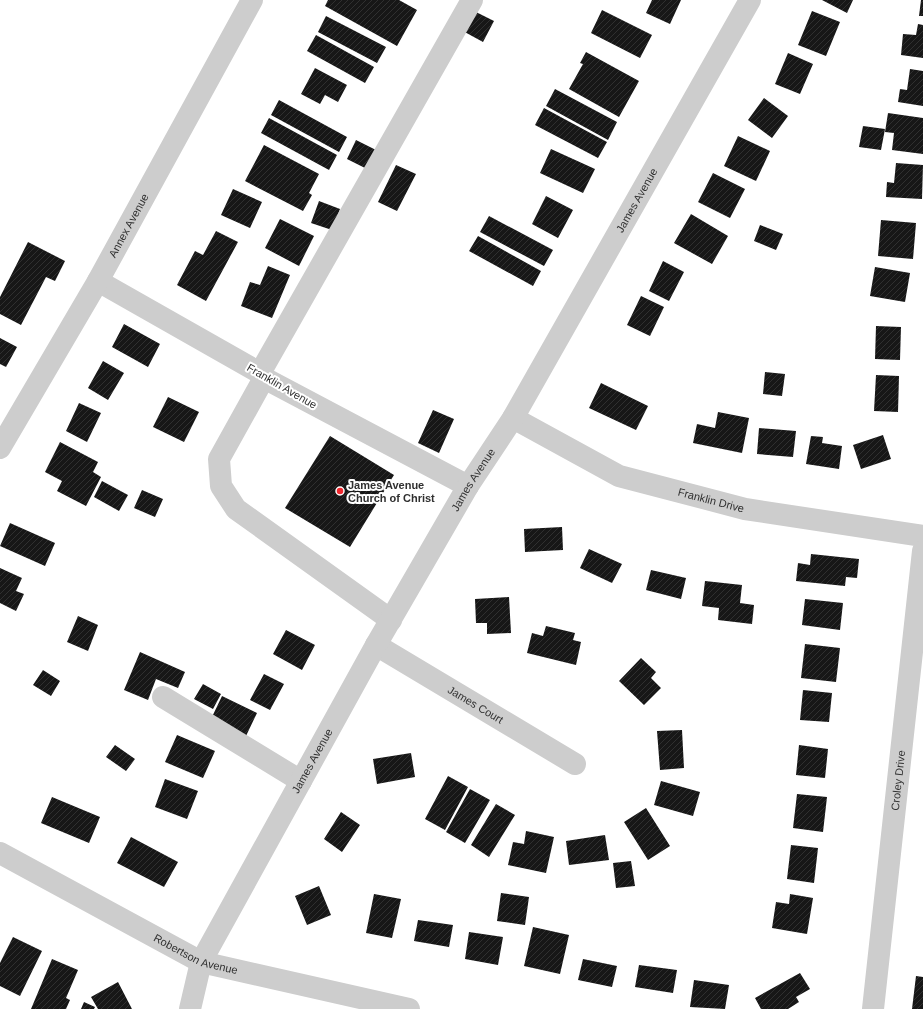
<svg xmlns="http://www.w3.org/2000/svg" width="923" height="1009" font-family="Arial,sans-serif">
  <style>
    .building { fill: url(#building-hatch) }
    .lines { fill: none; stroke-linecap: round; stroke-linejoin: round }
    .minor { stroke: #cdcdcd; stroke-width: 22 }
    .poi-dot { fill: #f1282f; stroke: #fff; stroke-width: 1.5 }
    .labels { text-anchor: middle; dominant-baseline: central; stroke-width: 4; stroke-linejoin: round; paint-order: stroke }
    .street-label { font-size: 11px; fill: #303030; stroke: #fff }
    .poi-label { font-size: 11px; font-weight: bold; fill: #303030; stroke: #fff; text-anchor: start }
  </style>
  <defs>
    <pattern id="building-hatch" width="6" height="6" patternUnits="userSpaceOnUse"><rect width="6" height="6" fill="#171717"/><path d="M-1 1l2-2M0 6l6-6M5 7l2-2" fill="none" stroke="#303030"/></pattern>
  </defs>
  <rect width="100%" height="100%" fill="#fff"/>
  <path class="building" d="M328,0H399L417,10L397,46L325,6Z
    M652,0H681L670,24L646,13Z
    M822,0H853L847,13Z
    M921,0H923V16H919Z
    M472,10L494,21L483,42L461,30Z
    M602,10L652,35L640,58L591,33Z
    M812,11L840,22L826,56L798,45Z
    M326,16L386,47L377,63L318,32Z
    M918,24L923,25V58L901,55L903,34L916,35Z
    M316,35L374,67L365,83L307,51Z
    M586,52L639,81L619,117L569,89L583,64L580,63Z
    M788,53L813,64L800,94L775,84Z
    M315,68L347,85L338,102L325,95L320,104L301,94Z
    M910,69L923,71V106L898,102L900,89L907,90Z
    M555,89L617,122L608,140L546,106Z
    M764,98L788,116L772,138L748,120Z
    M279,100L347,137L339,152L271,115Z
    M544,108L607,142L598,158L535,125Z
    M888,113L923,118V154L892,150L894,133L885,132Z
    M269,118L337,155L329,170L261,133Z
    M863,126L885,129L881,150L859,147Z
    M738,136L770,151L756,181L724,166Z
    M356,140L376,150L367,169L347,159Z
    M264,145L319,174L309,193L312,195L303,211L245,181Z
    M551,149L595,169L583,193L540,173Z
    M896,163L923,165L922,199L886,197L887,182L894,183Z
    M396,165L416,174L397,211L378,202Z
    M713,173L745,189L730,218L698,202Z
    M233,189L262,202L250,228L221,215Z
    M546,196L573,210L558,238L532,224Z
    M319,201L340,209L332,230L311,223Z
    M691,214L728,236L712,264L674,243Z
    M489,216L553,250L544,266L480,232Z
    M280,219L314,236L299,266L265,248Z
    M881,220L916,223L913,259L878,256Z
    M760,225L783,234L776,250L754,241Z
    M216,231L238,242L206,301L177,285L195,251L203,255Z
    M478,236L541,271L533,286L469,251Z
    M28,242L65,261L55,281L46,277L21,325L0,314V297Z
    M663,261L684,272L669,301L649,291Z
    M268,266L290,275L272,318L241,306L250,282L260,285Z
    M875,267L910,273L905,302L870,296Z
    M641,296L664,307L650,336L627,325Z
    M124,324L160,344L148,367L112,347Z
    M876,326L901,327L900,360L875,359Z
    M0,338L17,347L6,367L0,364Z
    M103,361L124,373L108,400L88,388Z
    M765,372L785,374L782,396L763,394Z
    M876,375L899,376L898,412L874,411Z
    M601,383L648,406L636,430L589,408Z
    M168,397L199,412L184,442L153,427Z
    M79,403L101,413L87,442L66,431Z
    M433,410L454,419L439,453L418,443Z
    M718,412L749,418L742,453L693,443L697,424L715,428Z
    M759,428L796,431L793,457L757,454Z
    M883,435L891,459L861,469L853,445Z
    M330,436L394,475L350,547L285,508Z
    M811,436L823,437L822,443L842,446L839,469L806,464Z
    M60,442L98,462L93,472L101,477L86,506L57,491L62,481L45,472Z
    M102,481L128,495L119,511L94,497Z
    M142,490L163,499L155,517L134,508Z
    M10,523L55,543L45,566L0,546Z
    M562,527L563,550L525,552L524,529Z
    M589,549L622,564L612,583L580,568Z
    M811,554L859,559L857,578L846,577L845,586L796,581L798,563L810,565Z
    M0,568L22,578L16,591L24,594L16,611L0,603Z
    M651,570L686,578L681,599L646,590Z
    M705,581L742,585L740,603L754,605L752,624L718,620L719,608L702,606Z
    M509,597L511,633L487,634V623H476L475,599Z
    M805,599L843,603L840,630L802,625Z
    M78,616L98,625L88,651L67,642Z
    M546,626L575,633L573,640L581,642L576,665L527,653L532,633L543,636Z
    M286,630L315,645L302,670L273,654Z
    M805,644L840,648L836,682L801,678Z
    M140,652L185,672L178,688L156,679L148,700L124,690Z
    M641,658L656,672L651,678L661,688L644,705L619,681Z
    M43,670L60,681L51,696L33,685Z
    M264,674L284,684L270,710L250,700Z
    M203,684L221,694L213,709L194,699Z
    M803,690L832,693L829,722L800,720Z
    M222,696L257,713L246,736L211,719Z
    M682,730L684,768L660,770L657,731Z
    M177,735L215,751L203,778L165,762Z
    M115,745L135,759L126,771L106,757Z
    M799,745L828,749L825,778L796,775Z
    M411,753L415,777L377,784L373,759Z
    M448,776L468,787L445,830L425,819Z
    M165,779L198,791L187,819L155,807Z
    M661,781L700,792L693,816L654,805Z
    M470,789L490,800L465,843L446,832Z
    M797,794L827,797L823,832L793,828Z
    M52,797L100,817L89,843L41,823Z
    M496,804L515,815L489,857L471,845Z
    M646,808L670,846L648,860L624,822Z
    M341,812L360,825L342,852L324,839Z
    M526,831L554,837L546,873L508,865L513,842L524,844Z
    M605,835L609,860L569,865L566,841Z
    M131,837L178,862L164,887L117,863Z
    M791,845L818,848L814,883L787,879Z
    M631,861L635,886L616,888L613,863Z
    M319,886L331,915L307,925L295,896Z
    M501,893L529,897L525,925L497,921Z
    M374,894L401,899L392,938L366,933Z
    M790,894L813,898L807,934L772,928L776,902L789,904Z
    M418,920L453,925L449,947L414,941Z
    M533,927L569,935L560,974L524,966Z
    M469,932L503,937L498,965L465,959Z
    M13,937L42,951L20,996L0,986V963Z
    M52,959L78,970L66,998L70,1000L66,1009H31Z
    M583,959L617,966L612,987L578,980Z
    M639,965L677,970L673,993L635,987Z
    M800,973L810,989L796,997L799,1002L788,1009H761L755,998Z
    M916,976L923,977V1009H912Z
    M694,980L729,985L725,1009L690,1007Z
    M118,982L132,1009H98L91,997Z
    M84,1002L95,1007L94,1009H81Z"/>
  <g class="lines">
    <g class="minor">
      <path d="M98,281L260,373L264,378L468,486"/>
      <path d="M260,373L472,0"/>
      <path d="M264,378L219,459L221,486L236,509L391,620"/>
      <path id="s1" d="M513,418L619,476L745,509L923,536"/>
      <path id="s2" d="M0,448L98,281L252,0"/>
      <path id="s3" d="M376,645L575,764"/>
      <path d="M163,697L301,781"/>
      <path id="s4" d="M0,853L201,962L409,1009"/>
      <path id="s5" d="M190,1009L201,962L376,645L468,486L513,418L750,0"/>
      <path id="s6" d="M873,1009L923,551"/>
    </g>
  </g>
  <circle class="poi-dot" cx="340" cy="491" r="4"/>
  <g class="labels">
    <g class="street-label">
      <text stroke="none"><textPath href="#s5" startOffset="926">James Avenue</textPath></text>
      <text stroke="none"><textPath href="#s2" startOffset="257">Annex Avenue</textPath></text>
      <text transform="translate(282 386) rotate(30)">Franklin Avenue</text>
      <text stroke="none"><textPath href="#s5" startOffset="602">James Avenue</textPath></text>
      <text stroke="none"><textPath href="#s1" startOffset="216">Franklin Drive</textPath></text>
      <text stroke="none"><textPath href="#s3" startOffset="116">James Court</textPath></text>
      <text stroke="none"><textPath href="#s5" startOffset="278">James Avenue</textPath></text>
      <text stroke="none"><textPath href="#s6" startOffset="230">Croley Drive</textPath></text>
      <text stroke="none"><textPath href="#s4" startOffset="221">Robertson Avenue</textPath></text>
    </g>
    <g class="poi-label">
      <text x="348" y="485">James Avenue<tspan x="348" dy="13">Church of Christ</tspan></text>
    </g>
  </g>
</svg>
